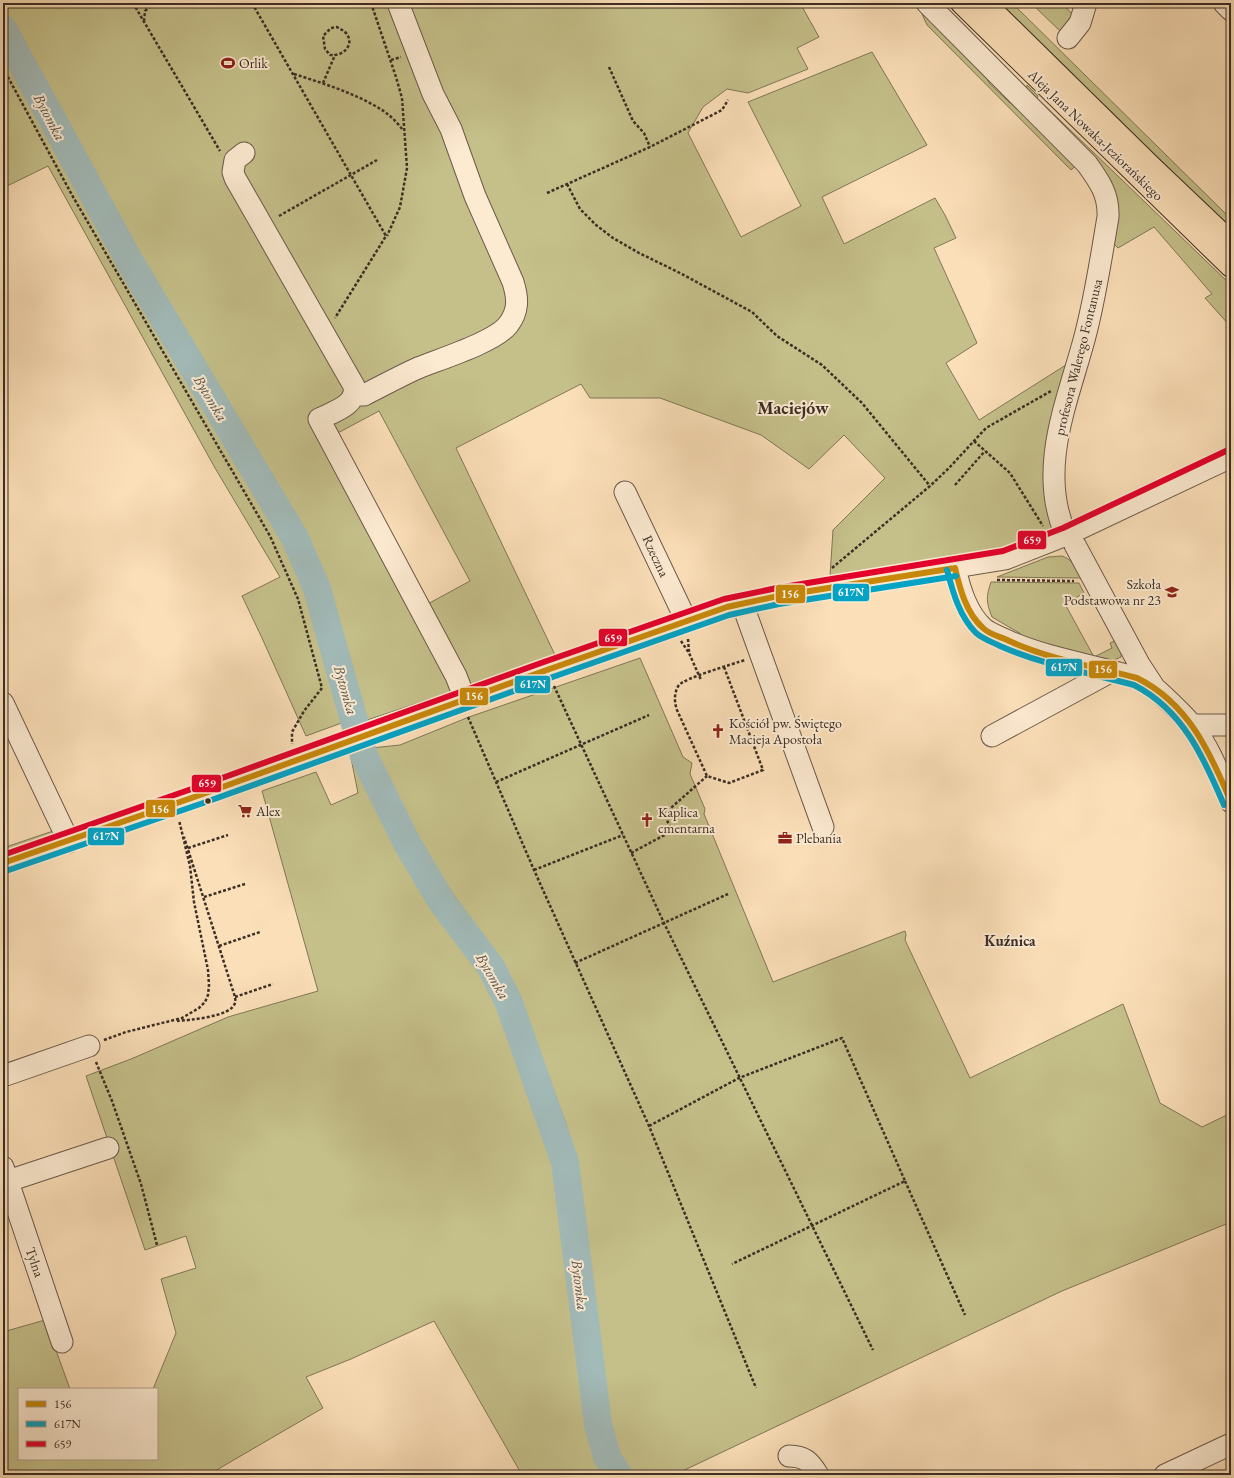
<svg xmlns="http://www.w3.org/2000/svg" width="1234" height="1478" font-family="'EB Garamond',serif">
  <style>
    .green { fill: #c5c08a; stroke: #807758; fill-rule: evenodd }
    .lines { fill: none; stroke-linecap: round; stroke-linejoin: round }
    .river { stroke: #a2bab8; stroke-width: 28 }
    .minor-casing { stroke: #6b5a4a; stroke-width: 23 }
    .major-casing { stroke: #3b2e25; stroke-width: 24 }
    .path { stroke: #3b2e25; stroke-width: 2.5; stroke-dasharray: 3 2; stroke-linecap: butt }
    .minor { stroke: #fcead1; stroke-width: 21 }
    .major { stroke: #fbdfb8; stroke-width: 22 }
    .bus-1-casing { stroke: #fcead1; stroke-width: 9 }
    .bus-2-casing { stroke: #fcead1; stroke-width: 9 }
    .bus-3-casing { stroke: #fcead1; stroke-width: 9 }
    .bus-1 { stroke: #c88809; stroke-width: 6 }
    .bus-2 { stroke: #03a3c6; stroke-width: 6 }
    .bus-3 { stroke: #e4002b; stroke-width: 6 }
    .bus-dot { fill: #3b2e25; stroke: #fcead1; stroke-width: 1.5 }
    .labels { text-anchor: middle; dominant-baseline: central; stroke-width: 4; stroke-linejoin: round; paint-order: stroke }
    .poi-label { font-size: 14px; fill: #3b2e25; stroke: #fcead1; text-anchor: start }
    .street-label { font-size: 14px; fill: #3b2e25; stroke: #fcead1 }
    .water-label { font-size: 15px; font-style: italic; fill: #55514a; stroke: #fcead1 }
    .neighbourhood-label { font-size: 15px; font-weight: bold; fill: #3b2e25; stroke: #fcead1 }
    .district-label { font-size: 18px; font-weight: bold; fill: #3b2e25; stroke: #fcead1 }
    .line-badge { stroke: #fcead1; stroke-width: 1.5 }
    .badge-label { font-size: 11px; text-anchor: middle; font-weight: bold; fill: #fff }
  </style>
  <rect width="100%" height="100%" fill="#fbdfb8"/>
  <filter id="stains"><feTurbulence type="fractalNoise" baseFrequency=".005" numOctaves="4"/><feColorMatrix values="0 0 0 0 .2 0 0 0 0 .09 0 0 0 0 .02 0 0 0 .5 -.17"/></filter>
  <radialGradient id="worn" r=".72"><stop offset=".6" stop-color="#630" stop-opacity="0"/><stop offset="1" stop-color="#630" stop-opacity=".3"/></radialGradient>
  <path class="green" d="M3,3H800L819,37L797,48L808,69L748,93L727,89L703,107L688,133L741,237L801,206L748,102L872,52L927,145L822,197L844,244L935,198L945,215L956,238L934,248L977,343L946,363L979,420L1069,363L1056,526L1026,540L997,550L830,576L833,530L885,478L844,435L809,469L761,435L660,398H590L581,384L456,448L556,657L367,720L323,577L311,549L294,519L168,312L136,257L3,13ZM379,411L470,581L424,606L334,435Z
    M917,3L983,69L989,83L1010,103L1019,104L1078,164L1071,170L927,25Z
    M1000,3H1012L1231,219V229Z
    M1031,3H1062L1073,15L1062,33Z
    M3,45L121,263L153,320L227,445L280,530L311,597L347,721L306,736L262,638L242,596L280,577L215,468L48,166L3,188Z
    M1027,85L1038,96L1037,98L1231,285V327L1205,298L1212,294L1154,227L1118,248L1109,239L1112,206L1025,97Z
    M1062,556C1073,560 1077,568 1082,578L997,577L1048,557Z
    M991,582L1079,583L1084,593L1065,604L1094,657L1112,648L1110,643L1119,639L1122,645L1121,657L1109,662L1020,638L1021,634L992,617C986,602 986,597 991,582Z
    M640,658L683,757L692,763L690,774L705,809L704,814L773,982L905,931L906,935L905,940L970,1078L1123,1004L1160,1103L1202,1127L1231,1113V1222L1062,1291L674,1475H628L608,1430L600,1378L583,1208L566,1124L517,990L493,949L438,873L397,810L371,748L400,745L469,717Z
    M355,756C377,804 400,852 430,896C441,914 454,930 466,947C471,954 477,962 481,970C508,1020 530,1081 546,1136C564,1198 573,1264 579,1328C582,1365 582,1403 592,1440C596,1452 602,1464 608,1475H522L434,1321L351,1359L306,1377L323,1408L208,1475H3V1332L45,1320L70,1389H19V1459H157V1389H153L176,1333L161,1279L196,1268L186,1236L145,1250L86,1076L131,1059L228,1017L318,991L262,791L316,772L331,805L358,793L351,758Z
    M56,830V835L3,855V848Z"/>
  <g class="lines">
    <path class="river" d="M3,29L130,262L295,538L317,589L364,756L408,845L442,902L491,967L509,1003L565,1162L598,1424L607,1457L618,1475"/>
    <defs>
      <path id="minor" d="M927,3L1087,164C1100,182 1109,195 1108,217C1101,258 1095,300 1084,340C1067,403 1037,470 1066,535
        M1224,3L1231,10
        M1068,38L1080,23L1086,3
        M244,153L235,160L233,172L235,178L354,386C358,405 333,412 319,419L456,676L465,699
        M354,395H364C382,386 400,376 418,368C440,359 495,342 508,325C519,311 518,298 513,282L475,196L451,129L433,94L398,3
        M625,492L686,620
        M1075,545L1139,664L1154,687
        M955,568C960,590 967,613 983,628C990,634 1000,637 1008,641C1049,659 1094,665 1137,678L1151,685L1157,690C1169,701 1182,713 1192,725C1210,748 1220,776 1231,802
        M742,603L823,827
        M3,703L69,842
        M1191,725H1231
        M992,736L1112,671
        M3,863L203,794L544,671L727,607L778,596L1005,559L1066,535L1231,457
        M3,1076L89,1046
        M3,1167L62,1342
        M8,1181L108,1148
        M789,1456C805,1456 810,1462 818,1475
        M1165,1475L1231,1444"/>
      <path id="major" d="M962,3L1231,266
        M984,3L1149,165L1231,243"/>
    </defs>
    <use href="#minor" class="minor-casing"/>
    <use href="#major" class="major-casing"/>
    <path class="path" d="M133,3L220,151
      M252,3L386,236L335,318
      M371,3L396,77L402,98L407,168L400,207L387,236
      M144,21L145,11L154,3
      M391,60L401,57
      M609,67L633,121L644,133L650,147
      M3,68L72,195L270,536L298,599L322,688L304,711L292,732V744
      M294,74C325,84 358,94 385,112C392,117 398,124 403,130
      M323,83L335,55C346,54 355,42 345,32C343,30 340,29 337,27L331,28L323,36L325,49L330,55H335
      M567,184L580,209L596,225L613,238L639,253L680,273L752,312L777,336L822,365L862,403L930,486
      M547,193L650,147L722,110L728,100
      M279,216L377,160
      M974,441L1010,473L1043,526
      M955,485L985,451
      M832,568L930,486L949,468L986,428L1051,391
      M997,580L1074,581
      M688,639L689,652
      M681,641L689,653L701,680
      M724,667L763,770L729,783L707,776L677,710C674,702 674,692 679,685C685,678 733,664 745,660
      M554,686L664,923L873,1350
      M468,717L534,870L649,1126L756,1388
      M496,782L649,715
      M188,848L228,835
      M631,853L672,831L664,814L707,776
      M534,870L623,835
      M204,897L245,884
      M219,946L260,932
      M575,963L728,894
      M235,997L273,984
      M177,1021C189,1020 231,1017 235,1003C236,1001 235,999 235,997L184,837
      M104,1040L126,1032L182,1018L199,1008L205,1002L208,995L209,985L208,970L194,902L190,866L179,820
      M96,1062L112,1101L141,1184L157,1245
      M649,1126L739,1078L842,1038L905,1181L732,1264
      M905,1181L965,1315"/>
    <use href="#minor" class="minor"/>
    <use href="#major" class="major"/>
    <defs>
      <path id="bus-1" d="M955,568C960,589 966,613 983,628C989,634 998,636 1005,639C1047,659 1093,666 1137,678C1188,703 1210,752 1231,802
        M3,863L203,794L544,671L727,607L778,596L955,568"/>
      <path id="bus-2" d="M947,570C953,592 959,616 976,633C983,639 992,642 1000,646C1043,665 1089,673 1134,685C1183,710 1204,758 1224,805
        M6,871L206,802L547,679L729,615L779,604L956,576"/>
      <path id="bus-3" d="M3,855L200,786L541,663L724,599L777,588L1003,551L1063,528L1228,450"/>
    </defs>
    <use href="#bus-1" class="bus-1-casing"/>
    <use href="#bus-2" class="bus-2-casing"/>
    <use href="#bus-3" class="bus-3-casing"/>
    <use href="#bus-1" class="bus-1"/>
    <use href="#bus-2" class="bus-2"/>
    <use href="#bus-3" class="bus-3"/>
  </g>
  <defs>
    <symbol id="stadium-bare" viewBox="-9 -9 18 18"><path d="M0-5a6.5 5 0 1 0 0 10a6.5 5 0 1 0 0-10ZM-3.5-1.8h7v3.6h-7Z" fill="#8f2418" stroke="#fcead1" stroke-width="2.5" paint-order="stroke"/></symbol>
    <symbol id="school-bare" viewBox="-9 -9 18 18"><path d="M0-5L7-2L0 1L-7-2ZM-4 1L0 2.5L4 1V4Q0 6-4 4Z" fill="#8f2418" stroke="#fcead1" stroke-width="2.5" paint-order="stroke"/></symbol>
    <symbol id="church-bare" viewBox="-9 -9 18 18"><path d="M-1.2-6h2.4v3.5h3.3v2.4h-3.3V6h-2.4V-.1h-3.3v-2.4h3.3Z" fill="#8f2418" stroke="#fcead1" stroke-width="2.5" paint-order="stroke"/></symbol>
    <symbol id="supermarket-bare" viewBox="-9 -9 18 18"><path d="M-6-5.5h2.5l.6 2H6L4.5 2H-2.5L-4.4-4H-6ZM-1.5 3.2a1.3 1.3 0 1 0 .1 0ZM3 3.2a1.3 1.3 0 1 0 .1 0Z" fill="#8f2418" stroke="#fcead1" stroke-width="2.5" paint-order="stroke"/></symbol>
    <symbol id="office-bare" viewBox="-9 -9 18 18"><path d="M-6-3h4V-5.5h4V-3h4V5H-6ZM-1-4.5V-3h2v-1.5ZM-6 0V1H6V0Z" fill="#8f2418" stroke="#fcead1" stroke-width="2.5" paint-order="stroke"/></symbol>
  </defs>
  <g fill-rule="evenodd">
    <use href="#stadium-bare" x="218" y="53" width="20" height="20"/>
    <use href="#school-bare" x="1162" y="582" width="20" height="20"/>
    <use href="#church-bare" x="708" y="721" width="20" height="20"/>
    <use href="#supermarket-bare" x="235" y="801" width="20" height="20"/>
    <use href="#church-bare" x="637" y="810" width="20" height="20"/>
    <use href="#office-bare" x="775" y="828" width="20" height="20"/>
  </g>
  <circle class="bus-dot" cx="208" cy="801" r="3.5"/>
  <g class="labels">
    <g class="poi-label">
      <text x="239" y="63">Orlik</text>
      <text x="1161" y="584" text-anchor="end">Szkoła<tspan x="1161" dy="16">Podstawowa nr 23</tspan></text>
      <text x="729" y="723">Kościół pw. Świętego<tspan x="729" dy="16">Macieja Apostoła</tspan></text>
      <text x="256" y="811">Alex</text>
      <text x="658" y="812">Kaplica<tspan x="658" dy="16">cmentarna</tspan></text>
      <text x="796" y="838">Plebania</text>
    </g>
    <g class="street-label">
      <text transform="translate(1096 135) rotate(44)">Aleja Jana Nowaka-Jeziorańskiego</text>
      <text transform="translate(1078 357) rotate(-76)">profesora Walerego Fontanusa</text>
      <text transform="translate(656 556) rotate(65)">Rzeczna</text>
      <text transform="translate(35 1262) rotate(71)">Tylna</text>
    </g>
    <g class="water-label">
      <text transform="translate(50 117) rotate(62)">Bytomka</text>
      <text transform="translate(211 398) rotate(59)">Bytomka</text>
      <text transform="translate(346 690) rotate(74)">Bytomka</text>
      <text transform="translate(493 976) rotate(60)">Bytomka</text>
      <text transform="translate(580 1285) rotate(83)">Bytomka</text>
    </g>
    <g class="neighbourhood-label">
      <text x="1010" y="940">Kuźnica</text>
    </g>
    <g class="district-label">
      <text x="793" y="407">Maciejów</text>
    </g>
  </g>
  <g class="line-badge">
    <rect x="1017" y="530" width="30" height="20" rx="4" fill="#e4002b"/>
    <rect x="832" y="583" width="38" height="19" rx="4" fill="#03a3c6"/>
    <rect x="775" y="584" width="31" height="20" rx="4" fill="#c88809"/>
    <rect x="598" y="628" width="30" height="19" rx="4" fill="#e4002b"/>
    <rect x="1045" y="658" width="38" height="19" rx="4" fill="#03a3c6"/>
    <rect x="1088" y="660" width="30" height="19" rx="4" fill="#c88809"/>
    <rect x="514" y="675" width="37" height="19" rx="4" fill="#03a3c6"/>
    <rect x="459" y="687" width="30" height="19" rx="4" fill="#c88809"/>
    <rect x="191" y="774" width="31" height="19" rx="4" fill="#e4002b"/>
    <rect x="145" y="799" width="31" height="19" rx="4" fill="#c88809"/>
    <rect x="87" y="827" width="38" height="19" rx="4" fill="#03a3c6"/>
  </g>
  <g class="badge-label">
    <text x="1032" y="544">659</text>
    <text x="851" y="596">617N</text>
    <text x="790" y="598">156</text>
    <text x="613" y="642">659</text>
    <text x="1064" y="671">617N</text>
    <text x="1103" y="673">156</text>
    <text x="533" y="688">617N</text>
    <text x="474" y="700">156</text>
    <text x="207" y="787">659</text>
    <text x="160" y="813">156</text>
    <text x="106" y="840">617N</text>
  </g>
  <rect width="1234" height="1478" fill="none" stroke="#fbdfb8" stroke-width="16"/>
  <rect x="4" y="4" width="1226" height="1470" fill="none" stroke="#3b2e25" stroke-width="2"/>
  <rect x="8" y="8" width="1218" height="1462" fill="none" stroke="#3b2e25"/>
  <rect x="18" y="1388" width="140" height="72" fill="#fcead1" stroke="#af9f8c"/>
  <rect x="26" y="1401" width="20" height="6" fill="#c88809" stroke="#af9f8c"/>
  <text x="54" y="1408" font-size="12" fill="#3b2e25">156</text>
  <rect x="26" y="1421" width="20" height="6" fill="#03a3c6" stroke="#af9f8c"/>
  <text x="54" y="1428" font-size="12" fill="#3b2e25">617N</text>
  <rect x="26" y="1441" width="20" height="6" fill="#e4002b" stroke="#af9f8c"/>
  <text x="54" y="1448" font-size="12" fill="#3b2e25">659</text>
  <rect width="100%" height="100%" filter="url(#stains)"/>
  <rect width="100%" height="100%" fill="url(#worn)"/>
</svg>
